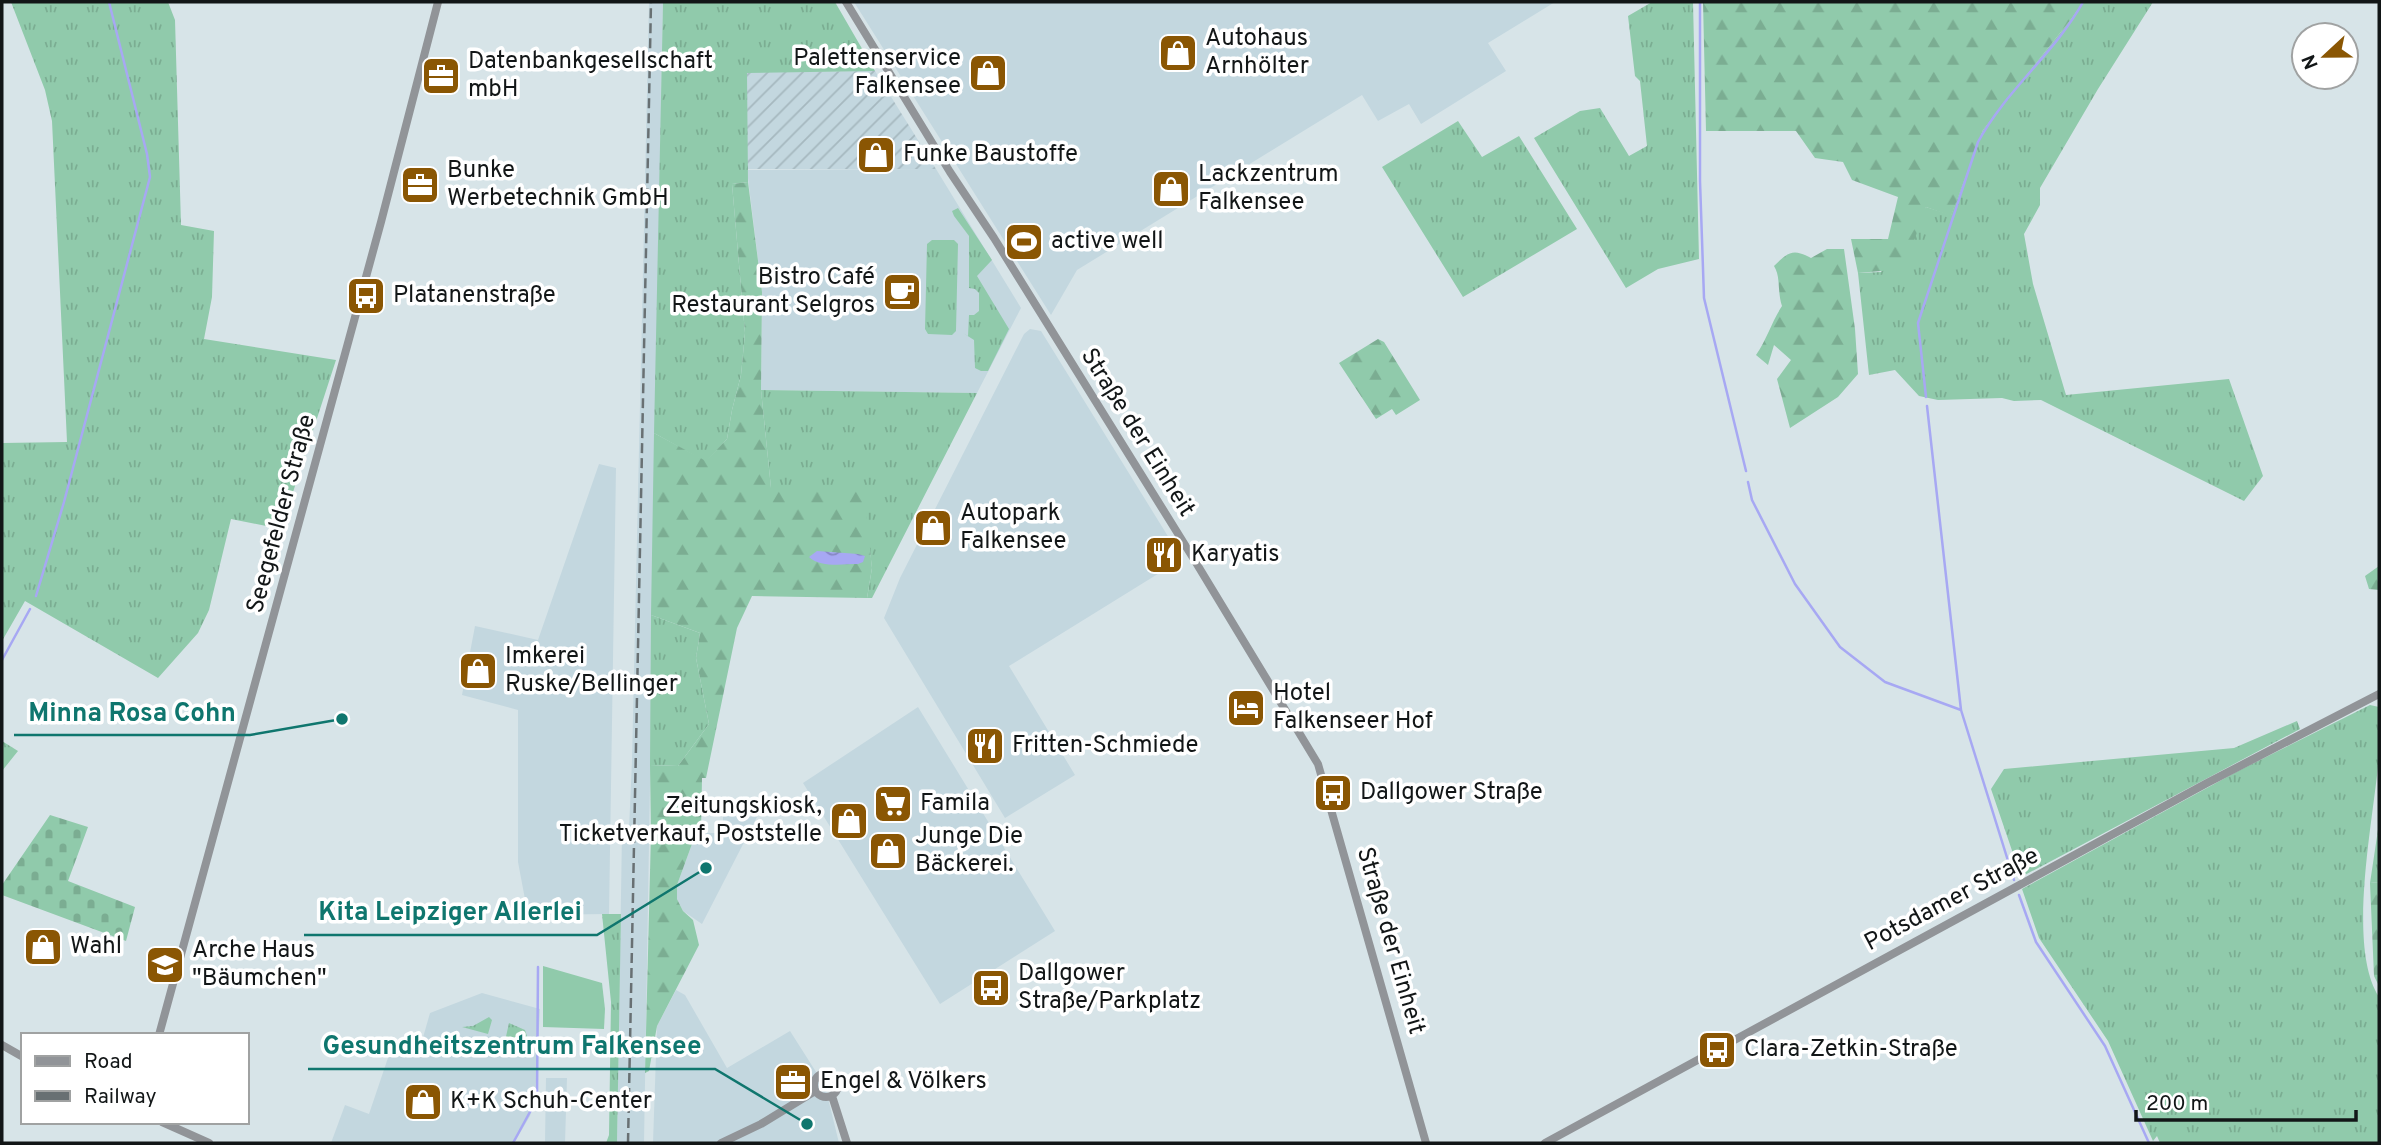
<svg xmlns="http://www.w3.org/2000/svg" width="2381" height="1145" font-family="Overpass,sans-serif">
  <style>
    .built { fill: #c3d7df }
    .industrial { fill: url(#industrial-furrows) }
    .grass { fill: url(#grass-tufts) }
    .forest { fill: url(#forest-firs) }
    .cemetery { fill: url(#cemetery-stones) }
    .garden { fill: #90caab }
    .water { fill: url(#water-waves) }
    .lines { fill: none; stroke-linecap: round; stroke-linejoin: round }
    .stream { stroke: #a7a8f3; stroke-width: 2.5 }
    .tertiary { stroke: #919498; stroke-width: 8 }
    .rail { stroke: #687073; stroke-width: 2.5; stroke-dasharray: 10 5; stroke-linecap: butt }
    .labels { text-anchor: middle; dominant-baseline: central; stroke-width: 7; stroke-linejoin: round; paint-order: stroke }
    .poi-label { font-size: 24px; fill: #121617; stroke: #fff; text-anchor: start }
    .street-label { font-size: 24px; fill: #121617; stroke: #fff }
    .leader { fill: none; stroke: #0f766e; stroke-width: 2.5 }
    .callout-dot { fill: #0f766e; stroke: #fff; stroke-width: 2.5 }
    .callout-label { font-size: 26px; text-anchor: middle; font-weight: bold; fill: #0f766e; stroke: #fff; stroke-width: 7; stroke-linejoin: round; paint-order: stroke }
  </style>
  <defs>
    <pattern id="industrial-furrows" width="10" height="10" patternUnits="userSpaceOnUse" patternTransform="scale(1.75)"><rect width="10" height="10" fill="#c3d7df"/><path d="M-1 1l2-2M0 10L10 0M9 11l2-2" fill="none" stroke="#a6b8bf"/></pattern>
    <pattern id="grass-tufts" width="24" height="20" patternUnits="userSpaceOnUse" patternTransform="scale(1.75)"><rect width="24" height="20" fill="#90caab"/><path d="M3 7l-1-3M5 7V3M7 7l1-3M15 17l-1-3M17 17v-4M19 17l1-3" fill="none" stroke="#7bad92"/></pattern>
    <pattern id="forest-firs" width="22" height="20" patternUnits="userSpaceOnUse" patternTransform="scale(1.75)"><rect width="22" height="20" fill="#90caab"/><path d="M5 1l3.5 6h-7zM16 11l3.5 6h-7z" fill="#7bad92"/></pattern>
    <pattern id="cemetery-stones" width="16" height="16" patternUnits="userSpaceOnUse" patternTransform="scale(1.75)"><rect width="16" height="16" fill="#90caab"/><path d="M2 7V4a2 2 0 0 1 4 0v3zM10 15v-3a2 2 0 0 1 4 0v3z" fill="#7bad92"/></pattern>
    <pattern id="water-waves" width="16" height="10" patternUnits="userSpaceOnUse" patternTransform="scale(1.75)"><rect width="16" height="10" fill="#a7a8f3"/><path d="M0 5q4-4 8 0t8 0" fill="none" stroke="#8788c4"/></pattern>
  </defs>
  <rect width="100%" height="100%" fill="#d7e4e8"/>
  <path class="built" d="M649,2H663L644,1143H617L622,833L629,829L632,761Z
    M854,2H1555L1488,43L1506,71L1421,124L1409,104L1378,121L1362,95L1077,270L1051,315Z
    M936,169L1021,308L977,393L761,390L762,292L747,170Z
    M1030,329L1041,331L1182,559L1009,666L1075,775L1005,818L884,618L900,578L1024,334Z
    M599,464L616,468L609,914L528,915L518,862V710L462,695L475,626L538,640Z
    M918,707L1055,931L940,1004L803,783Z
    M723,816L757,817L702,924L683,911L677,899V885L696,833H723Z
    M676,990L685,995L727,1068L790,1031L825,1086L839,1143H653L657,1026Z
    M482,993L540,1009L535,1100L530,1116L514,1143H331L345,1105L369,1114L392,1046L418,1055L430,1013Z
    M546,1078H567L565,1143H545Z"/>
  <path class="industrial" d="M875,71L936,169H747V72Z"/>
  <path class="grass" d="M11,2H168L175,20L181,225L214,231L212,297L204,339L336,360L281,529L231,519L209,610L198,633L158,678L25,601L2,641V443L67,442L52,121L45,90Z
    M663,2H835L875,71L747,73L748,182L732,184L745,333L741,375L732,410L727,439L706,462L654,433Z
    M1652,2H1693L1699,259L1658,269L1626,288L1534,138L1580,111L1600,108L1629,156L1647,146L1640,81L1635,76L1628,16Z
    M2083,2H2153L2098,89L2040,188V205L2024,234L2033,284L2066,395L2229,379L2263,476L2244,501L2041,400L2014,401L2002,398L1938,400L1919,396L1895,370L1869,375L1858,273L1881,272L1926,207L1951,215L1983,130L2072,18Z
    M1458,121L1482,157L1519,136L1577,229L1463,297L1382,167Z
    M958,208L992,260L977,276L1009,329L988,371H981L975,368L974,340L963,333L968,336L969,315H974L979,311V293L975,289L969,288V236L954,216L952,211Z
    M932,240H954L958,244L956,331L952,335L928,334L925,329L927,244Z
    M761,390L977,393L872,598H867L872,568L870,551L771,488Z
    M651,615L700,633L696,658L709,724L678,766L650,765Z
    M2370,705L2379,707C2379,724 2380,740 2379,756C2374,818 2346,946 2379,997V1143H2160L2157,1136L2153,1141L2108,1041L2039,938L2022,889L2238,771Z
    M2297,721L2300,729L2021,877L1991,789L2004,769L2234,748Z
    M2,741L18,751L2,771Z
    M2379,823V882L2370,883Z
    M602,914H621L617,1143H606L609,1135L611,1002Z
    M489,1017L492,1020L488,1034L462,1027L473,1026Z
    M509,1023L525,1030L527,1036L524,1046L505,1041Z"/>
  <path class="forest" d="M1703,2H2083L2072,18L1983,130L1951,216L1926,207L1904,269L1858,273L1851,239H1888L1898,197L1852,180L1843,162L1815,158L1796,131H1706Z
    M748,182L762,292L761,390L771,488L864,490L872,568L867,598L752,596L737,628L706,778H702L701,833H696L677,885V899L683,911L693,920L699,945L657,1026L649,1071L645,1073L651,833L650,765L678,766L709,724L696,658L700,633L651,615L654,433L706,461L727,439L732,410L741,375L745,333L732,184Z
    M1827,249H1844L1855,329L1858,374L1838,397L1790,428L1777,379L1791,360L1774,345L1768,365L1756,355C1767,339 1772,321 1782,306C1777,291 1781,277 1774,266C1788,252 1793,248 1811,258Z
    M1378,339L1384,342L1420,400L1396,415L1392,409L1376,419L1339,363Z
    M2379,566V590L2369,589L2365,576Z
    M2379,882V986L2374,976L2370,883Z"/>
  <path class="cemetery" d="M50,815L88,827L68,881L135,907L126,941L2,895V885Z"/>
  <path class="garden" d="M543,966L602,983L605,1009L604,1029L543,1027Z"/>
  <path class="water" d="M817,551L858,554L865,556L863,562L858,564C843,564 821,568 809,557Z"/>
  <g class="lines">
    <path class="stream" d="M1700,2V181L1704,298L1746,471
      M1926,397L1918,323L1978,142C2006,90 2055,53 2083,2
      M1927,406L1961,710L2014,880
      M1748,482L1752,500L1795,584L1840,647L1885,682L1961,710
      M36,596L64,502L150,177L147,154L109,2
      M2,660L30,609
      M2019,895L2036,942L2105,1046L2149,1143
      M513,1143L537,1099L538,967"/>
    <path class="tertiary" d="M846,2L950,172L994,238L1195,561L1318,764L1426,1143
      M159,1035L381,222L438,2
      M2,1045L23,1057
      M814 1085a12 12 0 1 1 24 0a12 12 0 1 1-24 0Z
      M832,1096L847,1143
      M162,1122L209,1143
      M721,1143L761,1124L815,1091
      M1545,1143L2207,783L2379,694"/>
    <path class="rail" d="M628,1143L651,2"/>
  </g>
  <defs>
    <symbol id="shop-square" viewBox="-11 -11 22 22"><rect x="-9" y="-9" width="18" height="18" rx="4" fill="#8a5603" stroke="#fff"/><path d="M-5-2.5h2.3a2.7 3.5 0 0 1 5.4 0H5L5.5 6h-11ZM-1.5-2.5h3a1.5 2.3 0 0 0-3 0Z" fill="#fff"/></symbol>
    <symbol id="office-square" viewBox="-11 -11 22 22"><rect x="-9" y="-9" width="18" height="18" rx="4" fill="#8a5603" stroke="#fff"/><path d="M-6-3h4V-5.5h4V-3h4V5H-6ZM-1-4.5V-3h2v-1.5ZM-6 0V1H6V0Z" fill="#fff"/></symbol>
    <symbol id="stadium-square" viewBox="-11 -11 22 22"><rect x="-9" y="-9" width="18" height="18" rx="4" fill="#8a5603" stroke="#fff"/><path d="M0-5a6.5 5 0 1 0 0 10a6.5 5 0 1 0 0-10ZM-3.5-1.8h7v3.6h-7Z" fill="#fff"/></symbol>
    <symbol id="cafe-square" viewBox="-11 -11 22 22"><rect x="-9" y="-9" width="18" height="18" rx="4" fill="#8a5603" stroke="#fff"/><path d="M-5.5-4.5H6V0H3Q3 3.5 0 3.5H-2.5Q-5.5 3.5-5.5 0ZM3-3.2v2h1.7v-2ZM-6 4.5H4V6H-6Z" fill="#fff"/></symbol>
    <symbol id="bus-square" viewBox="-11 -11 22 22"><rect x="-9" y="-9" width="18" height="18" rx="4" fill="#8a5603" stroke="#fff"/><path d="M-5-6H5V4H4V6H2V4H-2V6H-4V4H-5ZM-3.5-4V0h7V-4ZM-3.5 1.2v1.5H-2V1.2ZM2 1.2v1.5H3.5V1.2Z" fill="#fff"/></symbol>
    <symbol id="restaurant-square" viewBox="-11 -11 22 22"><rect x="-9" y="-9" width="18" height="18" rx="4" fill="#8a5603" stroke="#fff"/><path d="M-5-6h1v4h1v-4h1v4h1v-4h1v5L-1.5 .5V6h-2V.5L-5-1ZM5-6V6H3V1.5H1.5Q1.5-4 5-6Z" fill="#fff"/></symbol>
    <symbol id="hotel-square" viewBox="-11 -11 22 22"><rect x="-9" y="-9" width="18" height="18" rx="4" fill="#8a5603" stroke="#fff"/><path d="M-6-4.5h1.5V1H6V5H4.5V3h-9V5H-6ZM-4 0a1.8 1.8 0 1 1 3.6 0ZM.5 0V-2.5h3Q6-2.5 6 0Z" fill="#fff"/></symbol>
    <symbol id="supermarket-square" viewBox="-11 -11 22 22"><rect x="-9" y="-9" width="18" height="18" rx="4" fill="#8a5603" stroke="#fff"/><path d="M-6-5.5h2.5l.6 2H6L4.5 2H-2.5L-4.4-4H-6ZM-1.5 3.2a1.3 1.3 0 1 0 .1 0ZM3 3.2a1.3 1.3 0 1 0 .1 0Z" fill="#fff"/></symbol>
    <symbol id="school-square" viewBox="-11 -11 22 22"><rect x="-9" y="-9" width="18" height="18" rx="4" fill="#8a5603" stroke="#fff"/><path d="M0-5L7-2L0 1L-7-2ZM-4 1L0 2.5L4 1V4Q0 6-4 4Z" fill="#fff"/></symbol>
  </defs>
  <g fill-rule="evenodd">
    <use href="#shop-square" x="1156" y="31" width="44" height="44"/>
    <use href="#shop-square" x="966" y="51" width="44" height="44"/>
    <use href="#office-square" x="419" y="54" width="44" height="44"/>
    <use href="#shop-square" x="854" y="133" width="44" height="44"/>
    <use href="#office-square" x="398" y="163" width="44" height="44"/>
    <use href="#shop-square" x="1149" y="167" width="44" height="44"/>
    <use href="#stadium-square" x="1002" y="220" width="44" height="44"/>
    <use href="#cafe-square" x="880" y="270" width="44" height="44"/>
    <use href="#bus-square" x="344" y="274" width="44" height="44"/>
    <use href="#shop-square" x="911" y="506" width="44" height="44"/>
    <use href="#restaurant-square" x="1142" y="533" width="44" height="44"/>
    <use href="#shop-square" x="456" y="649" width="44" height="44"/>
    <use href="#hotel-square" x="1224" y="686" width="44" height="44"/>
    <use href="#restaurant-square" x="963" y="724" width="44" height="44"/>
    <use href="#bus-square" x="1311" y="771" width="44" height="44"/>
    <use href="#supermarket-square" x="871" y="782" width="44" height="44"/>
    <use href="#shop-square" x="827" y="799" width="44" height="44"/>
    <use href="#shop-square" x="866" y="829" width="44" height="44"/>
    <use href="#shop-square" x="21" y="925" width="44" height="44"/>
    <use href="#school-square" x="143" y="943" width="44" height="44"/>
    <use href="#bus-square" x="969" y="966" width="44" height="44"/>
    <use href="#bus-square" x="1695" y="1028" width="44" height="44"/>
    <use href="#office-square" x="771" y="1060" width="44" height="44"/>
    <use href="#shop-square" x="401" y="1080" width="44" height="44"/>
  </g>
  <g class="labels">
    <g class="poi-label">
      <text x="1205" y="39">Autohaus<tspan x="1205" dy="28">Arnhölter</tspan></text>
      <text x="961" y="59" text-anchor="end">Palettenservice<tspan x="961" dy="28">Falkensee</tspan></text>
      <text x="468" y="62">Datenbankgesellschaft<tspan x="468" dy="28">mbH</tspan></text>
      <text x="903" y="155">Funke Baustoffe</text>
      <text x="447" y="171">Bunke<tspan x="447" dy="28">Werbetechnik GmbH</tspan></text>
      <text x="1198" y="175">Lackzentrum<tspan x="1198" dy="28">Falkensee</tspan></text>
      <text x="1051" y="242">active well</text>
      <text x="875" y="278" text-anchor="end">Bistro Café<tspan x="875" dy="28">Restaurant Selgros</tspan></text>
      <text x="393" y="296">Platanenstraße</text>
      <text x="960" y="514">Autopark<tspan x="960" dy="28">Falkensee</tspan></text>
      <text x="1191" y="555">Karyatis</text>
      <text x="505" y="657">Imkerei<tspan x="505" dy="28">Ruske/Bellinger</tspan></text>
      <text x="1273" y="694">Hotel<tspan x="1273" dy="28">Falkenseer Hof</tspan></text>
      <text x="1012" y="746">Fritten-Schmiede</text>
      <text x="1360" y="793">Dallgower Straße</text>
      <text x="920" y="804">Famila</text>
      <text x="822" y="807" text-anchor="end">Zeitungskiosk,<tspan x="822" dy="28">Ticketverkauf, Poststelle</tspan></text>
      <text x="915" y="837">Junge Die<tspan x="915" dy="28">Bäckerei.</tspan></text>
      <text x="70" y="947">Wahl</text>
      <text x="192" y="951">Arche Haus<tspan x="192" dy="28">"Bäumchen"</tspan></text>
      <text x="1018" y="974">Dallgower<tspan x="1018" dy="28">Straße/Parkplatz</tspan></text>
      <text x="1744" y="1050">Clara-Zetkin-Straße</text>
      <text x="820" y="1082">Engel &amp; Völkers</text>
      <text x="450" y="1102">K+K Schuh-Center</text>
    </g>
    <g class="street-label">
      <text transform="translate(1137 433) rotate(58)">Straße der Einheit</text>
      <text transform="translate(282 514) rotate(-75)">Seegefelder Straße</text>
      <text transform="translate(1952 900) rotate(-28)">Potsdamer Straße</text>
      <text transform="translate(1390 941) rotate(74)">Straße der Einheit</text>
    </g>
  </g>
  <path class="leader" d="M342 719L250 735H14M706 868L597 935H304M807 1124L715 1069H308"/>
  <g class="callout-dot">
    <circle cx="342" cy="719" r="7"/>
    <circle cx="706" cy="868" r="7"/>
    <circle cx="807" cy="1124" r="7"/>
  </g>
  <g class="callout-label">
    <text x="132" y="721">Minna Rosa Cohn</text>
    <text x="450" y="920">Kita Leipziger Allerlei</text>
    <text x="512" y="1054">Gesundheitszentrum Falkensee</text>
  </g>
  <rect width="2381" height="1145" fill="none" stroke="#121617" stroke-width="7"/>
  <rect x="21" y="1033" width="228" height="91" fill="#ffffff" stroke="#a0a2a2" stroke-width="2"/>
  <rect x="35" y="1056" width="35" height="10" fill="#919498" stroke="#a0a2a2" stroke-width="2"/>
  <text x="84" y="1068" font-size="21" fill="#121617">Road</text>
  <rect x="35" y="1091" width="35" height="10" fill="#687073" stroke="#a0a2a2" stroke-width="2"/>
  <text x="84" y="1103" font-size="21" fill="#121617">Railway</text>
  <g transform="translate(2325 56) rotate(248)"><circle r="33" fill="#ffffff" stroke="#a0a2a2" stroke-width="2"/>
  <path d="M0-5L12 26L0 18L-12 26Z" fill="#8a5603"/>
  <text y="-10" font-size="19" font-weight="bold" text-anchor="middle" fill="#121617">N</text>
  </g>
  <path d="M2136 1110v10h220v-10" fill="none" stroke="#121617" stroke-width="3.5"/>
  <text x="2146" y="1110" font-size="21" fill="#121617" stroke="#ffffff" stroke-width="5" paint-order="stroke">200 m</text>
</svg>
